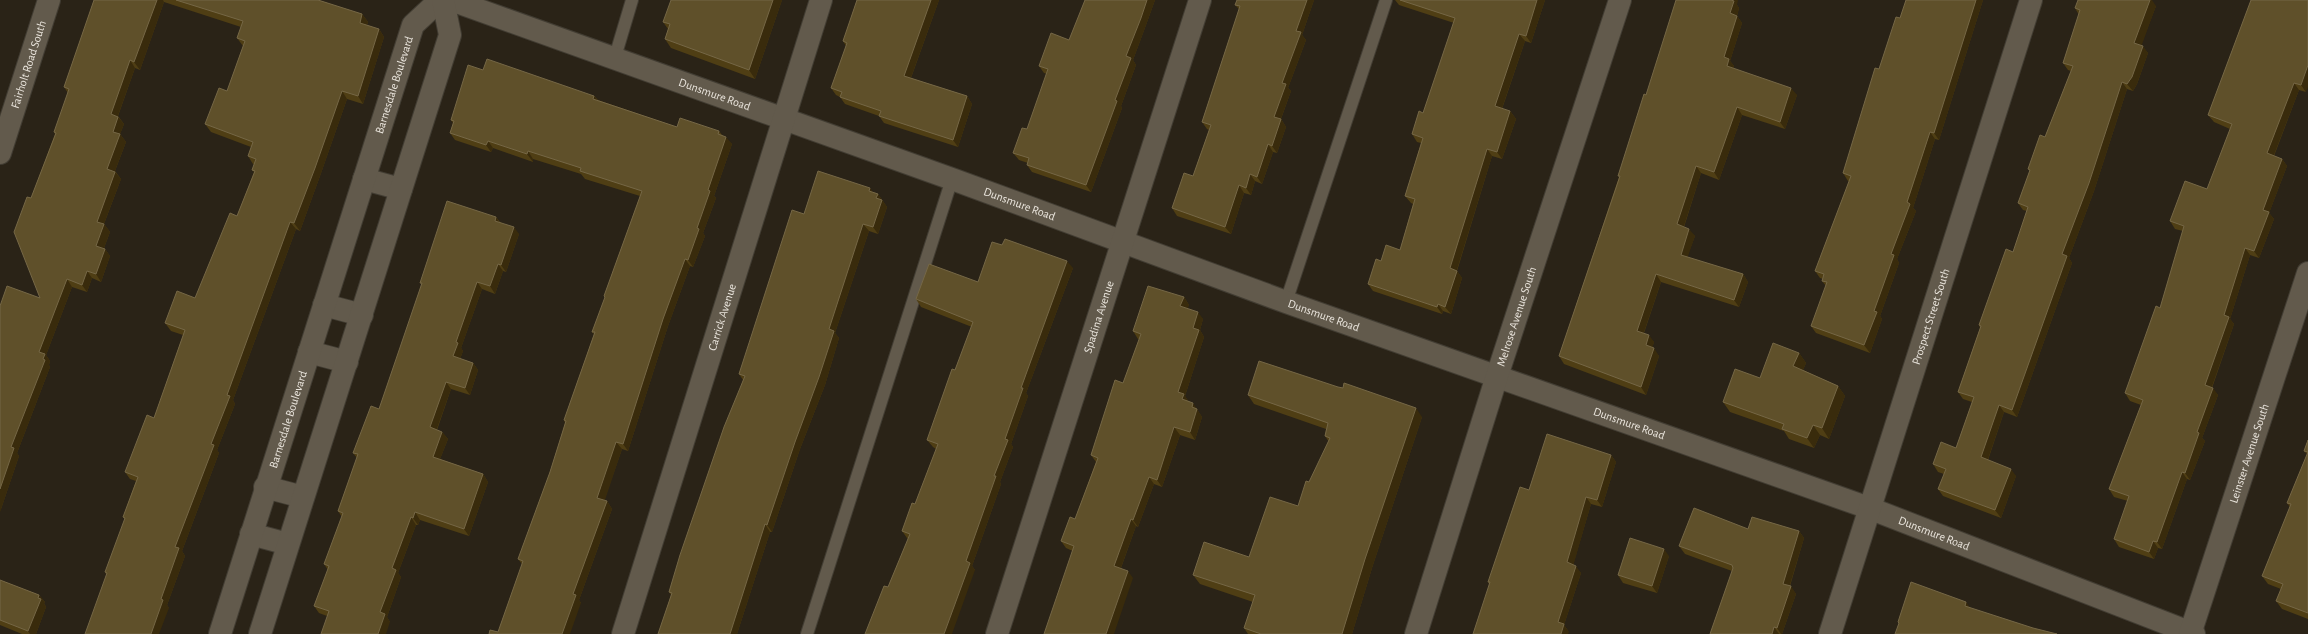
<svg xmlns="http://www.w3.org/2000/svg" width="2308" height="634" font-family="'Alegreya Sans',sans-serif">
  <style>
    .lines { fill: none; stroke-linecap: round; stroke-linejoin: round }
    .lane-casing { stroke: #423d33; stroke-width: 14 }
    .street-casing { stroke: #423d33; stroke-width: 24 }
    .lane { stroke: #625a4c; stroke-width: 12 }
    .street { stroke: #625a4c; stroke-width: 22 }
    .wall { fill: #4f3e14 }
    .shaded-wall { fill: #392b0c }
    .building { fill: #5f502a; stroke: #756746 }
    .labels { text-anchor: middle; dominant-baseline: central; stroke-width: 3; stroke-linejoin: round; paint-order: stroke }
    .street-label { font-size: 12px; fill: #eae5dd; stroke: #201a0d }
  </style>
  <rect width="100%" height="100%" fill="#2a2317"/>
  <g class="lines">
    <defs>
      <path id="lane" d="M615,57L632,0
        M1286,302L1386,0
        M807,634L952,179"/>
      <g id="street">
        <path id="s1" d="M451,0L952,179L1286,302L1869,508L2194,634"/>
        <path id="s2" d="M0,153L49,0"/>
        <path d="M364,179L401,189"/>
        <path d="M324,305L362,315"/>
        <path d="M309,352L347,362"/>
        <path d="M265,487L303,497"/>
        <path d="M251,534L288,544"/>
        <path id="s3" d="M220,634L413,25L440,0"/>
        <path d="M260,634L450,35L443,0"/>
        <path id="s4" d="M623,634L821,0"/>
        <path id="s5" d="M997,634L1200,0"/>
        <path id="s6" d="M1416,634L1497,376L1620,0"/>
        <path id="s7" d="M1830,634L2031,0"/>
        <path id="s8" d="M2190,634L2308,273"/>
      </g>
    </defs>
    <use href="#lane" class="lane-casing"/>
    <use href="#street" class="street-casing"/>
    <use href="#lane" class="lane"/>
    <use href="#street" class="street"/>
  </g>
  <path class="wall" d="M94,0H318L362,14L368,22L367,25L379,29L384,37L363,104L347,99L320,176L300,231L296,229L233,400L235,404L217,450L219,453L182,551L185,556L167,605L169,608L106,574L105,572L125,520L123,517L136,481L130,479L125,472L154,418L183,335L171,331L165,323L195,298L237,216L254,172L252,170L254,164H253L248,156L251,147L211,132L205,124L227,91L243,46L237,38L241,27L164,2L140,70L135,68L118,116L124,124L120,134L126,142L115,171L121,179L104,224L110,232L104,248L105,249L110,256L101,282L92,278L87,292L72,287L46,355L50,361L49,365L50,367L17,453L19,456L0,512L40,298L31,198L55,134L54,132L68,93L64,87Z
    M782,0L755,79L671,48L665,39L668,29L663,22Z
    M857,0H939L911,78L967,96L972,104L958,147L884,123L879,116L845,104L840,97L836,95L831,88L846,46L843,41Z
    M1085,0H1155L1146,25L1133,60L1136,65L1121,106L1122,108L1091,192L1032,172L1027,165L1028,163L1019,160L1013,153L1027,129L1047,74L1044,73L1039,66L1069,40Z
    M1237,0H1314L1302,35L1306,40L1288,88L1291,91L1281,119L1286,127L1277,153L1273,152L1262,184L1255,181L1251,195L1244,193L1231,234L1177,216L1172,208L1193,176L1209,130L1207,129L1202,122L1239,9L1235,5Z
    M1395,0H1545L1531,43L1525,41L1502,109L1510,111L1516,119L1502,159L1492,156L1457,271L1462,278L1451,314L1443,311L1442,314L1373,291L1368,284L1381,261L1400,250L1413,204L1411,203L1405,196L1421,143L1417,142L1412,134L1423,113L1454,23L1399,5Z
    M1906,0H1983L1939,140L1935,139L1913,208L1916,211L1897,259L1899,263L1880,316L1882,319L1870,353L1816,333L1811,326L1826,286L1822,281L1823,279L1820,278L1815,271L1849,181H1848L1843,173L1879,69L1900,18Z
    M2251,0L2306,92L2299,90L2274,156L2282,159L2287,166L2269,213L2274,219L2259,258L2250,255L2230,319L2234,324L2212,388L2218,395L2202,438L2205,441L2190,480L2187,479L2162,549L2158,548L2154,559L2119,547L2114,539L2128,501L2114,497L2109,489L2141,405L2130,401L2125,393L2160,308L2183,231L2175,229L2170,221L2207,189L2230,129L2214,122L2208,115Z
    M1737,5L1739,8L1737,16L1742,23L1730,61L1734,66L1733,69L1797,95L1785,129L1742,115L1719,180L1701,173L1684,227L1695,236L1687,257L1743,274L1748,282L1739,307L1661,282L1644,333L1654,342L1652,348L1659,356L1646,395L1564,364L1559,356L1619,177L1618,176L1646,95Z
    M2156,6L2141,45L2148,53L2137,84L2133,91L2127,89L2094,191L2069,258L2072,263L2017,417L2004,412L1988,460L2016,476L2001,518L1943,496L1938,489L1944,474L1938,472L1933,464L1956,448L1972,402L1963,399L1958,392L1980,328L1979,325L2013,252L2027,211L2023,210L2018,203L2030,171L2028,169L2045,137L2071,71L2068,70L2063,63L2079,15L2075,8Z
    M483,70L594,96L598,100L677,127L719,131L722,135L732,144L714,196L716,198L703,233L705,236L693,267L690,266L668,326L628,451L622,449L604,501H607L612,509L579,600L581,603L498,632L522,564L518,559L550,472L565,423L564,420L594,334L592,332L605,298L604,296L640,196L585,179L581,174L533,159V162L493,148L491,152L455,140L450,133L453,123L451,120Z
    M873,192L878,194L887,207L878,234L869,231L835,333L839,338L825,385L800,449L772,532H770L737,634H658L671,595L669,592L743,380L739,374Z
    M496,217L500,222L519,234L506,272L503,271L495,294L482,289L461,348L463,351L460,359L473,363L478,370L470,395L451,389L437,430L442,432L448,439L440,459L483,474L488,482L469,536L420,520L418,525H416L398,573L401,577L387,617L390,622L327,616L319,613L314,606L328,570L324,564L342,517L338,511L357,458L353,453L379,409L422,285L420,283Z
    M1073,268L1026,393L1028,396L1011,444L1013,447L1000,482L1001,484L972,566L975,570L888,587L908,539L907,538L902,531L915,504L936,449L933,447L927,440L972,327L921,307L916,299L978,282Z
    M1184,297L1189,305L1187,308L1203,319L1200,330L1204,337L1185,396L1188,401L1198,410V411L1202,417L1195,440L1180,435L1162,487L1154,484L1138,527L1136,526L1121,568L1133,578L1066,548L1061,541L1075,519L1096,462L1091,455L1123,383L1139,339H1138L1133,331Z
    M1799,353L1806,363L1803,370L1838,386L1845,396L1829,439L1820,435L1814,448L1789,439L1784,431L1730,412L1723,402Z
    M1248,395L1422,417L1372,568L1352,634H1248L1244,628L1253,602L1200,584L1193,575L1249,557L1298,506L1329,442L1325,436L1326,429L1254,404Z
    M2308,440V619L2282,609L2276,601L2281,589L2268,584L2262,576L2290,507L2287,503L2307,454L2304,451Z
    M1611,455L1616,462L1602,507L1591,504L1573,565L1581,573L1564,625L1569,632L1489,584L1488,582L1529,490Z
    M1748,529L1799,531L1804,538L1790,586L1796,594L1782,634H1710L1732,571L1685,554L1679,546Z
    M1669,556L1657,593L1623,583L1618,575Z
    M0,580L39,595L45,602L44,603L46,607L36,634H22L0,625Z"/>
  <path class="shaded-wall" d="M157,0H163L164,2L140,70L134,62Z
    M773,0H782L755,79L749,70Z
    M931,0H939L909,83L904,76Z
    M1147,0H1155L1146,25L1133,60L1136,65L1121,106L1122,108L1091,192L1086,185L1115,100L1126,56Z
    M1307,0H1314L1302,35L1306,40L1288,88L1291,91L1279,124L1274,117L1296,31Z
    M1537,0H1545L1531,43L1526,36Z
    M1731,0H1738L1737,5L1739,8L1736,20L1730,13Z
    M1976,0H1983L1939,140L1934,133Z
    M2150,0H2152L2156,6L2140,50L2134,43Z
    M362,14L368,22L365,30L360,23Z
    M1737,16L1742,23L1730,61L1734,66L1732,74L1727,66L1724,57Z
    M379,29L384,37L363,104L358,96Z
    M1519,34L1525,41L1500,114L1495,106Z
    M2143,46L2148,53L2137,84L2133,91L2127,84Z
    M130,60L135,68L116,121L111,114Z
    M2308,65V87L2306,92L2301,85Z
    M2122,82L2127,89L2094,191L2069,258L2072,263L2017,417L2012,410L2062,254Z
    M2294,83L2299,90L2272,160L2267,153Z
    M1791,88L1797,95L1785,129L1780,122Z
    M342,91L347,99L320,176L300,231L294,223Z
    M594,96L600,103L593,99Z
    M967,96L972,104L958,147L953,140Z
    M1737,107L1742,115L1719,180L1714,172Z
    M1510,111L1516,119L1502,159L1497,152Z
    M118,117L124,124L118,139L113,132Z
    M1281,119L1286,127L1277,153L1272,146Z
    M1930,132L1935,139L1913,208L1916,211L1897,259L1899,263L1880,316L1882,319L1870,353L1864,345L1891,254Z
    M120,134L126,142L113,176L107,169Z
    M726,137L732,144L714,196L716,198L703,233L705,236L693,267L688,260L708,190Z
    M488,141L493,148L491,152L486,145Z
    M1268,144L1273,152L1262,184L1257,177Z
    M1487,149L1492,156L1455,276L1450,268Z
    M528,151L533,159V162L527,154Z
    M2282,159L2287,166L2269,213L2274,219L2259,258L2254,251L2263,210Z
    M1696,166L1701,173L1682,232L1677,224Z
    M115,172L121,179L102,229L97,222Z
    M1250,174L1255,181L1251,195L1246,188Z
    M1239,185L1244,193L1231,234L1225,227Z
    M870,188L875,195L869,191Z
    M878,194L887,207L878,234L873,227L876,198Z
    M496,217L501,225L495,221Z
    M290,222L296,229L233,400L235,404L217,450L219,453L182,551L185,556L167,605L169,608L159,634H151L175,547L211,444L227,395Z
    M104,224L110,232L102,253L96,246Z
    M863,224L869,231L835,333L839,338L825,385L800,449L772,532L767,525L829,329Z
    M514,227L519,234L506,272L501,265Z
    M1689,229L1695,236L1686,262L1681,255Z
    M2245,248L2250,255L2230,319L2234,324L2210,392L2205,385L2224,315Z
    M105,249L110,256L101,282L96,274Z
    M685,259L690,266L668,326L628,451L623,444L663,319Z
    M1067,261L1073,268L1026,393L1028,396L1011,444L1013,447L1000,482L1001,484L972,566L975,570L952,634H944L966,561L994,476L1021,388Z
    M498,264L503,271L495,294L490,286Z
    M87,271L92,278L87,292L82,285Z
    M1457,271L1462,278L1451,314L1445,307Z
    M1656,274L1661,282L1642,338L1637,331Z
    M1743,274L1748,282L1739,307L1734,300Z
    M67,279L72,287L46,355L50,361L49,365L50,367L17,453L19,456L0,512V489L11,447L39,352Z
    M477,282L482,289L461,348L463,351L458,364L453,356L456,342Z
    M1184,297L1189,305L1186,314L1180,306Z
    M1438,304L1443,311L1442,314L1437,307Z
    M1198,312L1203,319L1200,330L1204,337L1185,396L1189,402L1182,399L1178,392L1193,328Z
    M1649,335L1654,342L1651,353L1646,345Z
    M1654,348L1659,356L1646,395L1641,387Z
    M1799,353L1806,363L1800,377L1793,366Z
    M473,363L478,370L470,395L465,388Z
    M446,382L451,389L435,434L430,427Z
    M1838,386L1845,396L1829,439L1822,428Z
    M2213,388L2218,395L2202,438L2205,441L2190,480L2185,473L2197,432Z
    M1193,403L1202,417L1195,440L1190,432L1192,407Z
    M1999,405L2004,412L1986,465L1981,457Z
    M1416,408L1422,417L1372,568L1352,634H1342L1365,559Z
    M1813,425L1820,435L1814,448L1807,438Z
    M1174,427L1180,435L1162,487L1157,480Z
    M442,432L448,439L438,464L433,457Z
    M616,442L622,449L603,506L597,498Z
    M1611,455L1616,462L1602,507L1597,500Z
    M2011,469L2016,476L2001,518L1995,510Z
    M2182,472L2187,479L2162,549L2157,542Z
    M483,474L488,482L469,536L464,529Z
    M1149,477L1154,484L1138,527L1133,520Z
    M1586,497L1591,504L1572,570L1567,562Z
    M607,501L612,509L579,600L581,603L570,634H562L573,594Z
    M415,512L420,520L418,525L413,518Z
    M411,517L416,525L398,573L401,577L387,617L390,622L386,634H378L380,612L392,568Z
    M1131,519L1136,526L1119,573L1114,566Z
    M765,524L770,532L737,634H730Z
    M1799,531L1804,538L1788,591L1783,584Z
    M2153,541L2158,548L2154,559L2149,552Z
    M1664,549L1669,556L1657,593L1652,586Z
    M1576,566L1581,573L1564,625L1569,632L1568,634H1561L1558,622Z
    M1128,571L1133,578L1114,634H1106Z
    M1791,586L1796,594L1782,634H1781L1777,628Z
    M39,595L45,602L44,603L46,607L36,634H30L28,631Z
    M1966,602L1971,609L1965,606Z
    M1774,627L1779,634H1772Z"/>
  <path class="building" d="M94,0H157L134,62L130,60L111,114L118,117L113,132L120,134L107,169L115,172L97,222L104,224L96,246L105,249L96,274L87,271L82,285L67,279L39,352L45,354L43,359L45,360L11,447L14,448L0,489V306L7,286L40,298L14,232L27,197L31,198L56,133L54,132L69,89L64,87Z
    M176,0H318L362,14L360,23L379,29L358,96L342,91L315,168L294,223L290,222L227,395L230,396L211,444L214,445L175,547L179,548L161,599L163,600L151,634H85L107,573L105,572L125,518L123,517L138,477L125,472L147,415L154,418L185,330L165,323L177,291L195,298L230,213L237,216L255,171L252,170L256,159L248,156L253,142L205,124L219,88L227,91L245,41L237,38L243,21Z
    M671,0H773L749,70L665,39L670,24L663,22Z
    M857,0H931L904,76L967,96L953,140L879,116L881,111L840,97L842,92L831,88L847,43L843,41Z
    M1085,0H1147L1141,18L1126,56L1131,58L1115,100L1117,101L1086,185L1027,165L1029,158L1013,153L1022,128L1027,129L1048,69L1039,66L1051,33L1069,40Z
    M1237,0H1307L1296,31L1301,32L1282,83L1286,84L1274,117L1281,119L1272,146L1268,144L1257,177L1250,174L1246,188L1239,185L1225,227L1172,208L1184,173L1193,176L1211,125L1202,122L1240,6L1235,5Z
    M1400,0H1537L1526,36L1519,34L1495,106L1510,111L1497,152L1487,149L1450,268L1457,271L1445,307L1438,304L1437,307L1368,284L1376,259L1381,261L1386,245L1400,250L1415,199L1405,196L1423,138L1412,134L1419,111L1423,113L1455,18Z
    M1676,0H1731L1734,1L1730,13L1737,16L1724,57L1729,59L1727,66L1791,88L1780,122L1737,107L1714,172L1696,166L1677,224L1689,229L1681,255L1743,274L1734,300L1656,274L1637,331L1649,335L1646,345L1654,348L1641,387L1559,356L1620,176H1618L1644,94L1646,95Z
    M1906,0H1976L1934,133L1930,132L1907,202L1910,204L1891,254L1894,255L1874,311L1877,312L1864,345L1811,326L1827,282L1822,281L1824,274L1815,271L1851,176L1843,173L1875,68L1879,69L1896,17L1900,18Z
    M2078,0H2150L2134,43L2143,46L2132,77L2127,84L2122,82L2089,183L2062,254L2067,256L2012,410L1999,405L1981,457L2011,469L1995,510L1938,489L1946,469L1933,464L1941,442L1956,448L1974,397L1958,392L1981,326L1979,325L2006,249L2013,252L2028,207L2018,203L2030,170L2028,169L2040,135L2045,137L2073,66L2063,63L2080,10L2075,8Z
    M2251,0H2308V65L2301,85L2294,83L2267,153L2282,159L2263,210L2269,212L2254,251L2245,248L2224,315L2229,317L2205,385L2213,388L2197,432L2199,433L2185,473L2182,472L2157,542L2153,541L2149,552L2114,539L2129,496L2109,489L2143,400L2125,393L2156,306L2160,308L2184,226L2170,221L2185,181L2207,189L2232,124L2208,115Z
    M487,59L594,96L593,99L677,127L680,118L719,131L718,134L726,137L708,190L710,191L697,228L699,229L688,260L685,259L663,319L623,444L616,442L597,498L607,501L573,594L576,595L562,634H489L490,630L498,632L523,561L518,559L550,472L566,421L564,420L595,332H592L605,297L604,296L642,191L580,171L581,168L528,151L527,154L488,141L486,145L450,133L454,121L451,120L468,65L483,70Z
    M818,171L870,188L869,191L878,194L876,198L882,200L873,227L863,224L829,329L834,331L819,377L795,442L767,525L765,524L730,634H658L672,593L669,592L680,555L724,427L745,376L739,374L792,210L804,214Z
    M447,201L496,217L495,221L514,227L501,265L498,264L490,286L477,282L456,342L458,343L453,356L473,363L465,388L446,382L430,427L442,432L433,457L483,474L464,529L415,512L413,518L411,517L392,568L396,570L380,612L385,614L378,634H321L329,611L314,606L329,566L324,564L343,513L338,511L358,454L353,453L371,406L379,409L422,283H420Z
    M1005,239L1067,261L1021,388H1023L1005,439L1008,440L994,476H996L966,561L970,563L944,634H865L884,586L888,587L910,534L902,531L912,503L915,504L938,444L927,440L952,369L955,370L973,322L916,299L929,264L978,282L992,242L1002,245Z
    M1148,286L1184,297L1180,306L1198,312L1193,328L1199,330L1178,392L1184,394L1182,399L1193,403L1192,407L1197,409L1190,432L1174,427L1157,480L1149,477L1133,520L1131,519L1114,566L1128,571L1106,634H1044L1074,546L1061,541L1070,517L1075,519L1098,458L1091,455L1115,380L1123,383L1141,334L1133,331Z
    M1773,343L1799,353L1793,366L1838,386L1822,428L1813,425L1807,438L1782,429L1784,424L1723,402L1735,369L1760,378Z
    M1259,361L1338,387L1343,388L1344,383L1416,408L1365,559L1342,634H1261L1244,628L1255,595L1193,575L1204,542L1249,557L1270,497L1298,506L1306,481L1309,482L1330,438L1325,436L1328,423L1248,395Z
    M1547,434L1611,455L1597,500L1586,497L1567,562L1576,566L1558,622L1564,624L1561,634H1473L1490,582H1488L1520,487L1529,490Z
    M2308,440V613L2276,601L2283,584L2262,576L2291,504L2287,503L2308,452L2304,451Z
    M1694,508L1748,529L1752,517L1799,531L1783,584L1791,586L1777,628L1774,627L1772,634H1710L1733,568L1732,565L1679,546Z
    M1630,538L1664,549L1652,586L1618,575Z
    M0,580L39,595L38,598L41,599L28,631L0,620Z
    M1911,582L1966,602L1965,606L2033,628L2057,634H1895L1899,623L1898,622Z"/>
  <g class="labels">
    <g class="street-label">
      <text stroke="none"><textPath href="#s2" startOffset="93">Fairholt Road South</textPath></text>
      <text stroke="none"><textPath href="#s3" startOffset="576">Barnesdale Boulevard</textPath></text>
      <text stroke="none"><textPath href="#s1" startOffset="280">Dunsmure Road</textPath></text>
      <text stroke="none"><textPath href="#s1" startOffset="604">Dunsmure Road</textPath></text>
      <text stroke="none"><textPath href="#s1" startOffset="928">Dunsmure Road</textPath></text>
      <text stroke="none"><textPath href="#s6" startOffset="333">Melrose Avenue South</textPath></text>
      <text stroke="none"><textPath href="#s4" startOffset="332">Carrick Avenue</textPath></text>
      <text stroke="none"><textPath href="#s5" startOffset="333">Spadina Avenue</textPath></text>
      <text stroke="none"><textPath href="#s7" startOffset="333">Prospect Street South</textPath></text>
      <text stroke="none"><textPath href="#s3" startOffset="225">Barnesdale Boulevard</textPath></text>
      <text stroke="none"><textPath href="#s1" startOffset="1252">Dunsmure Road</textPath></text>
      <text stroke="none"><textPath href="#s8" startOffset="190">Leinster Avenue South</textPath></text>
      <text stroke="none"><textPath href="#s1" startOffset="1576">Dunsmure Road</textPath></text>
    </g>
  </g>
</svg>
